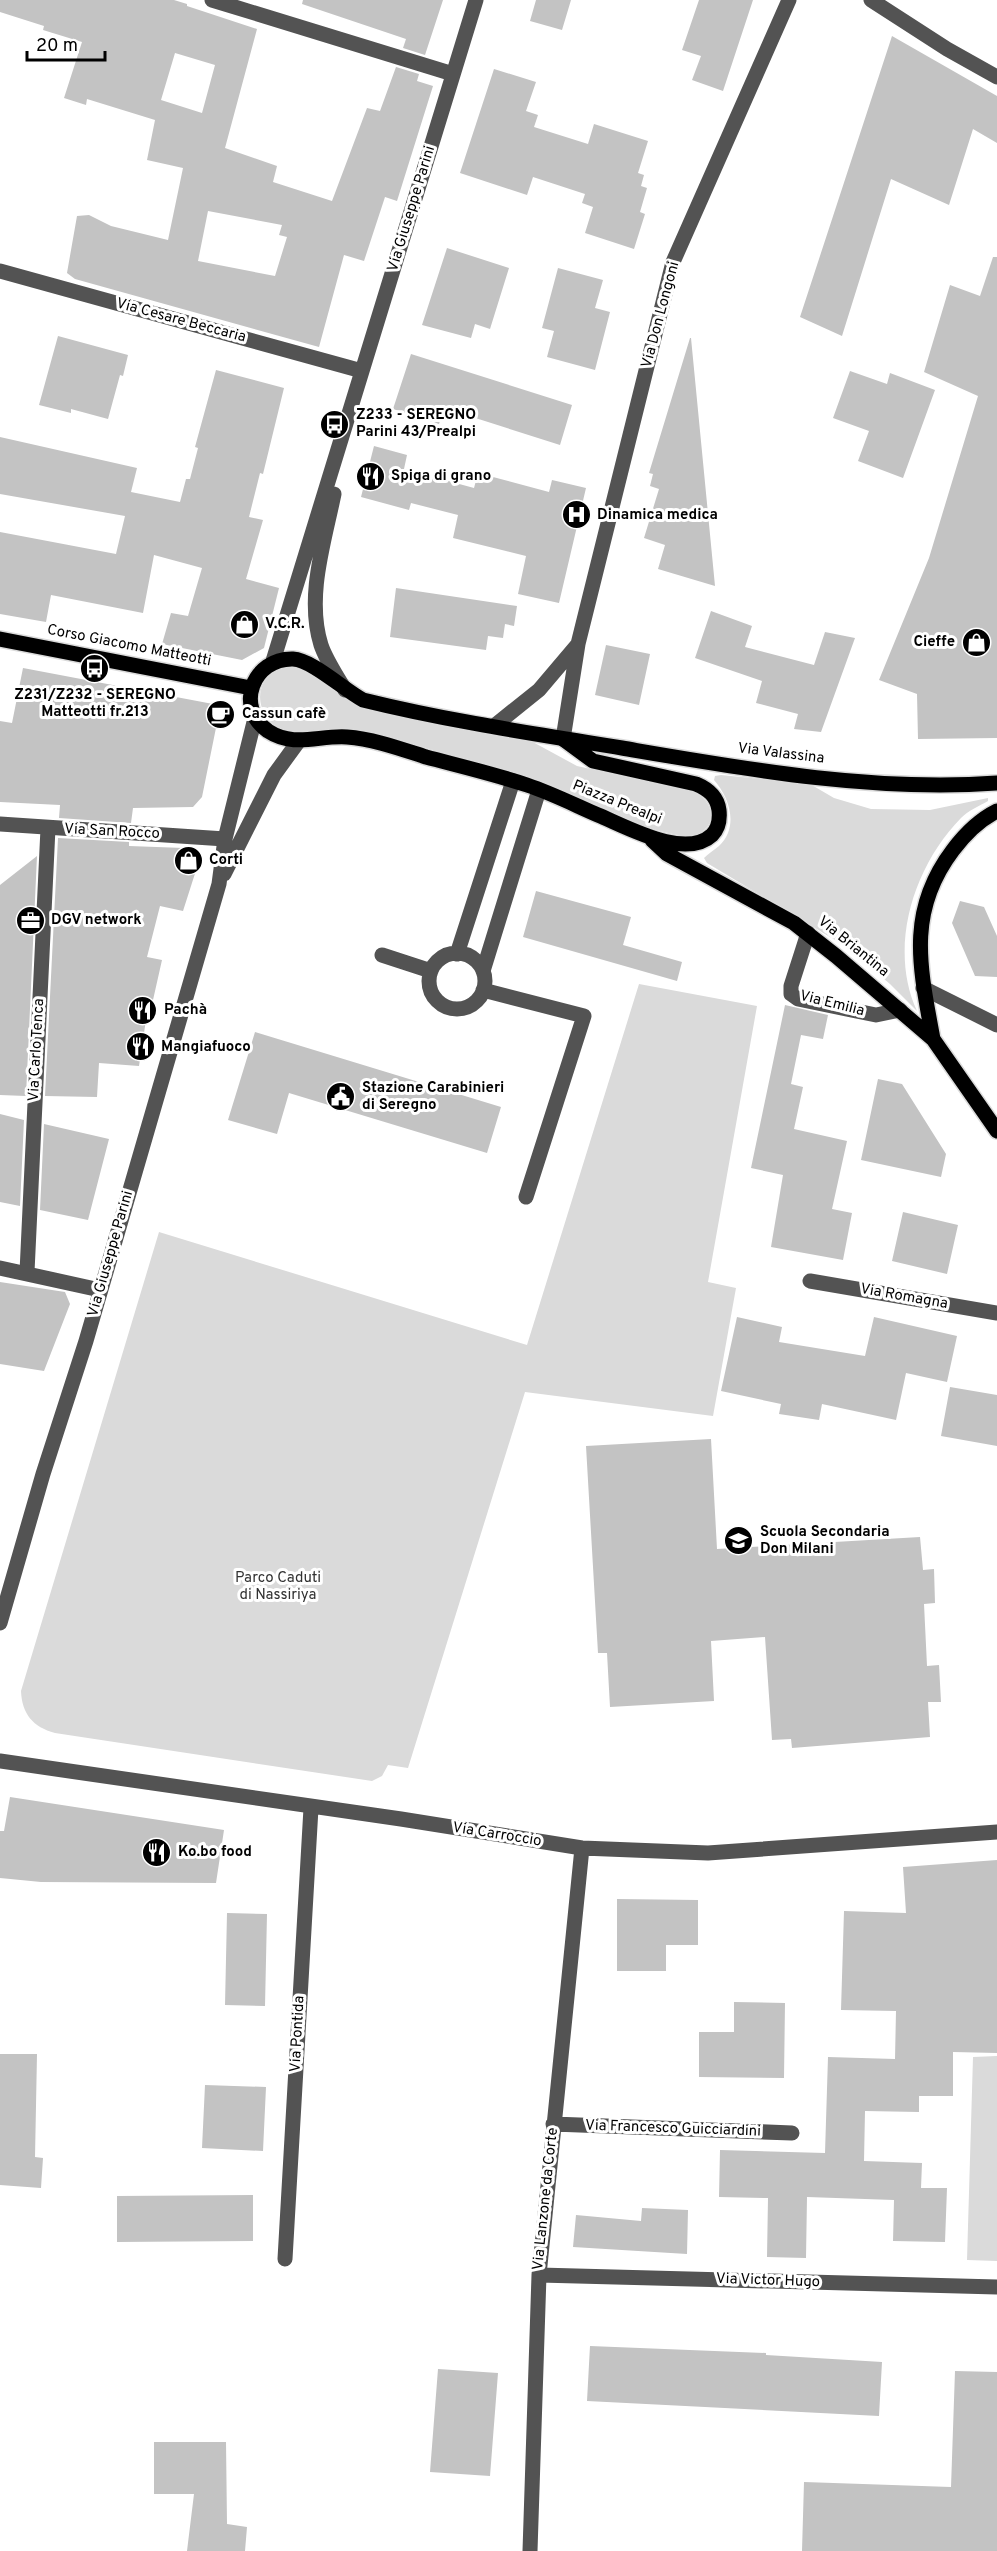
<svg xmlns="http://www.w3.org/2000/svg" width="997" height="2551" font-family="Overpass,sans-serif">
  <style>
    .green { fill: #dadada }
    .building { fill: #c3c3c3; fill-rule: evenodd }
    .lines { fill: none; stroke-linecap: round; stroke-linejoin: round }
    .major-casing { stroke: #dbdbdb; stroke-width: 18 }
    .minor { stroke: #535353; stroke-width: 15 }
    .major { stroke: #000; stroke-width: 15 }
    .labels { text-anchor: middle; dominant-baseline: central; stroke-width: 6; stroke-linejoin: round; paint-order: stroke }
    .street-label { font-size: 15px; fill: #000; stroke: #fff }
    .poi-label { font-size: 15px; font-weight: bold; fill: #000; stroke: #fff; text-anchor: start }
    .park-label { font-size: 15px; fill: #313131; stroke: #fff }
  </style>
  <rect width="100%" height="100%" fill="#fff"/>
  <path class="green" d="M294,667C317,674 338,696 360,707L531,741L577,766L694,792C711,799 719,822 700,833C674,849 562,789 530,778C503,768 475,762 447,754C415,745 383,734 350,730C328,726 305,738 283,730C264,722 254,700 264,682C271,669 280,669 294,667Z
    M721,775L810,784L834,798L871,809L930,810L988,798V801C979,806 968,811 961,818C913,867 888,948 917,1011L890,984L845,946L707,863L704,858C708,854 714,850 719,846C739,827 730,798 714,780L715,776Z
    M639,984L757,1006L708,1282L736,1288L713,1416L525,1392L408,1768L388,1765L382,1776L372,1781L55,1733C33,1727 22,1714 21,1691L159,1232L527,1345Z
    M997,2056V2261L967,2260L973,2057Z"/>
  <path class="building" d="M0,0H174L187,4V6L257,29L225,148L277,166L273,182L332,201L367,108L380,111L396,67L419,74L417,81L433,86L397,201L385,197L364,261L344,255L319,347L75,279L67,273L77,216L89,215L111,226L168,240L183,168L147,160L155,120L87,99L86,105L64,98L82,42L43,30L44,26L0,12ZM175,53L215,65L202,113L161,100ZM208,211L282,225L279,235L287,237L275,276L198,261Z
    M303,0H443L425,55L403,48L406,39L302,4Z
    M536,0H571L562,30L530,21Z
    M699,0H753L723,91L692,80L701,56L682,50Z
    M892,36L997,96V143L973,129L949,205L891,179L842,336L800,317Z
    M494,69L536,82L526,111L538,115L534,127L588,144L594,124L648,141L638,173L644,175L641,186L647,188L640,212L645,214L634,249L585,233L593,207L582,203L585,194L533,177L527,195L460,173Z
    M447,248L509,268L490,329L475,324L471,338L422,325Z
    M993,257H997V738L918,739L917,694L879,680L929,558L978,396L924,372L950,285L980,296Z
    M558,268L603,280L595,308L610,312L595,370L547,357L554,331L542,328Z
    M58,336L128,355L123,376L120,375L108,419L71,409V413L39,405Z
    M690,338H691L715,586L658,569L665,545L644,538L659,489L650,486L653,474L649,473Z
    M411,354L572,405L560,445L444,408L439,424L393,409Z
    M216,370L284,388L263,474L260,473L249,517L263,520L246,579L279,588L264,648L242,660L162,644L171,613L188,616L202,568L154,555L143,613L51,595L46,622L0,614V532L116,554L125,516L0,494V437L137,468L131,492L180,502L186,479H190L198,448L195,447Z
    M850,371L887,384L890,373L935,390L903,478L858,461L869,431L833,418Z
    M374,446L407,455L404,469L474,488L478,473L549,492L552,480L586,488L559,603L518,594L526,556L453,538L458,515L411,503L409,510L361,497Z
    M396,588L517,606L514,626L505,624L503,638L488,636L486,650L390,637Z
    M711,611L752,626L745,647L814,665L825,632L855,638L821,732L794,729L798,714L756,703L762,681L695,658Z
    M606,645L650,654L639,705L595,695Z
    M23,668L213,704L219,713L202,797L193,807L133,808L131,823L59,818L60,805L0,802V721L12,723Z
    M58,838L129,842V846L184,848L199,861L183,911L160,906L147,957L162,960L153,1000H149L139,1066L99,1063L97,1097L45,1096Z
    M37,856L26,1096L0,1095V885Z
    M536,891L631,917L623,945L682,962L677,981L523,937Z
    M960,901L984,907L997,936V977L975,976L952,923Z
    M785,1005L828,1015L823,1039L801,1035L791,1084L803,1087L794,1129L847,1141L832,1209L852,1213L843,1260L771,1247L783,1175L751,1168Z
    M255,1032L501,1107L487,1153L289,1093L277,1134L228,1120Z
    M878,1079L902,1084L946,1154L941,1177L861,1160Z
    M0,1114L24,1120L20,1206L0,1202Z
    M44,1124L109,1139L88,1220L40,1210Z
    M903,1212L958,1225L947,1274L892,1261Z
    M0,1282L65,1292L70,1304L44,1371L0,1364Z
    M737,1317L782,1327L779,1342L865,1356L874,1317L957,1336L947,1382L906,1373L896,1420L822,1404L819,1420L779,1414L781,1404L721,1391Z
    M950,1387L997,1395V1446L941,1436Z
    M711,1439L717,1549L920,1537L923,1570L934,1569L935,1603L924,1604L927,1666L939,1665L941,1702H928L930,1737L792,1748L791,1739L772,1740L765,1637L711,1641L714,1701L610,1707L607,1653H598L586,1446Z
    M10,1797L224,1830L216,1883L41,1882L0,1878V1831H4Z
    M997,1860V2053L953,2052V2096H919V2112L865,2111L864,2161L922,2163L921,2188H947L945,2242L893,2241L894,2200L807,2197L806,2258L767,2257L768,2198L719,2197L720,2150L825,2153L828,2057L895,2059L896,2011L841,2010L844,1911L906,1913L903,1867Z
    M617,1899L698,1900V1945H666V1971H617Z
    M227,1913L267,1914L265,2006L225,2005Z
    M734,2002L785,2003L784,2078L699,2077V2032H734Z
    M0,2054H37L35,2157L43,2158L41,2188L0,2185Z
    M205,2085L266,2087L263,2151L202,2148Z
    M253,2195V2241L117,2242V2196Z
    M642,2208L688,2210L687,2254L573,2247L576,2215L641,2221Z
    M590,2346L766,2353V2355L882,2362L879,2416L587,2401Z
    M438,2369L498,2373L490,2476L430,2472Z
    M955,2371L997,2372V2551H802L804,2482L951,2487Z
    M154,2442H226L227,2524L247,2527L245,2551H187L194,2494H154Z"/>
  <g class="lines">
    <defs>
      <path id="major" d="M0,639L251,688
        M563,739L593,761L696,784C708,789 717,796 719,810C720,819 719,828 712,835C685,860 627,827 598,815C575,805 551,793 527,785C494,774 460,766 426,757C401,749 374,739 347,737C319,735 294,748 268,731C234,707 253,658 293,659C312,660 343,689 363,700C448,721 536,734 622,748C745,769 872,792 997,783
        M652,840L667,854L794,923L836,956L933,1039L997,1131
        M933,1039C920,968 906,912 953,850C965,834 979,820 997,811"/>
    </defs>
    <use href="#major" class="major-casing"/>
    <path class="minor" d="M212,0L453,74
      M871,0L947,49L997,77
      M0,271L362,371
      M334,494C324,543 306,597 321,645C326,660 337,676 345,690
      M273,661L476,0
      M494,726L539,690L578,644
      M563,739L578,644L673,262L789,0
      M0,824L225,839
      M224,874L274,775L298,742
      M808,933L791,986V994L798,999L876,1015L900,1010
      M429 981a28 28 0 1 1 56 0a28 28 0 1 1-56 0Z
      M457,954L513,781
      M382,955L431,971
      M483,971L539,790
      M923,988L997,1025
      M483,990L584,1016L526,1197
      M0,1268L100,1290
      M27,1272L48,828
      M810,1281L997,1313
      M0,1623L43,1474L86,1341L219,884L225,839L255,718
      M0,1761L401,1819L582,1848L708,1853L997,1832
      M553,2124L792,2133
      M285,2259L311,1808
      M539,2275L997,2287
      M530,2551L539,2275L582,1848"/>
    <use href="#major" class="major"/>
  </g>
  <defs>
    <symbol id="bus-disc" viewBox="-11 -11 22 22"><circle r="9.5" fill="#000" stroke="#fff"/><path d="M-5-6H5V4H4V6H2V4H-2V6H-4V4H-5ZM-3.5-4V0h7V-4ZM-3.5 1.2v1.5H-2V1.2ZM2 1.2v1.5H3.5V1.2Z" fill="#fff"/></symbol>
    <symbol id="restaurant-disc" viewBox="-11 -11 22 22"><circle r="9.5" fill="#000" stroke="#fff"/><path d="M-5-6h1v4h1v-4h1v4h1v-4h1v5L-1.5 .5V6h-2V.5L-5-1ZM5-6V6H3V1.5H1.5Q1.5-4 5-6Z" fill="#fff"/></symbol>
    <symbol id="hospital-disc" viewBox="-11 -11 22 22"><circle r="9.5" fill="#000" stroke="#fff"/><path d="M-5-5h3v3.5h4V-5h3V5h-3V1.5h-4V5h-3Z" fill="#fff"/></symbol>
    <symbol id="shop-disc" viewBox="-11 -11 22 22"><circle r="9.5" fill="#000" stroke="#fff"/><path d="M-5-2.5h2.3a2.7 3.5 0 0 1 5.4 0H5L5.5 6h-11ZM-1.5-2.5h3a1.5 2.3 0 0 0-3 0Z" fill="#fff"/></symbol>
    <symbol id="cafe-disc" viewBox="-11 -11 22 22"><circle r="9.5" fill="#000" stroke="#fff"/><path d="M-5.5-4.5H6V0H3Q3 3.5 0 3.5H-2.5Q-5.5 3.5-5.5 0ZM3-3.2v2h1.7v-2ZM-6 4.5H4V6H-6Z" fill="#fff"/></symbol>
    <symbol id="office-disc" viewBox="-11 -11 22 22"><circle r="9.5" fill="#000" stroke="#fff"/><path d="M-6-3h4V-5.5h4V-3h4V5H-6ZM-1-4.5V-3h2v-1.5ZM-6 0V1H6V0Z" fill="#fff"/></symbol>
    <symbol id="civic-disc" viewBox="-11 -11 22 22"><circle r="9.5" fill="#000" stroke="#fff"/><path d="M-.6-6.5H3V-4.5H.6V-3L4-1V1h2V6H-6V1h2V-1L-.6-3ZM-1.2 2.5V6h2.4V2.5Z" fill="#fff"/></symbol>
    <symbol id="school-disc" viewBox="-11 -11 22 22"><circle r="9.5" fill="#000" stroke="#fff"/><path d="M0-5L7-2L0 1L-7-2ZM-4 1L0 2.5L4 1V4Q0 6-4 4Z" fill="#fff"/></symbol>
  </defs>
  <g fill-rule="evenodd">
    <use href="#bus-disc" x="318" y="408" width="33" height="33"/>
    <use href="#restaurant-disc" x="354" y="460" width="33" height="33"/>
    <use href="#hospital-disc" x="560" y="498" width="33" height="33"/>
    <use href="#shop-disc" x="228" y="608" width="33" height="33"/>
    <use href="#shop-disc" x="960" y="626" width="33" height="33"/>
    <use href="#bus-disc" x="78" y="652" width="33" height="33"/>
    <use href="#cafe-disc" x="204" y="698" width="33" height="33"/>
    <use href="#shop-disc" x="172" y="844" width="33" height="33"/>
    <use href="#office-disc" x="14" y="904" width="33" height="33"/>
    <use href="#restaurant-disc" x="126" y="994" width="33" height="33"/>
    <use href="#restaurant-disc" x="124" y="1030" width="33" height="33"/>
    <use href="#civic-disc" x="324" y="1080" width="33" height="33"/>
    <use href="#school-disc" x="722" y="1524" width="33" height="33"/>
    <use href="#restaurant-disc" x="140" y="1836" width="33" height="33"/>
  </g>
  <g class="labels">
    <g class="street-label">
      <text transform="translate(412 209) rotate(-73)">Via Giuseppe Parini</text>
      <text transform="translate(661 315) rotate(-75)">Via Don Longoni</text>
      <text transform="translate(181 321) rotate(15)">Via Cesare Beccaria</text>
      <text transform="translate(129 646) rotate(11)">Corso Giacomo Matteotti</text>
      <text transform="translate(781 754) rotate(7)">Via Valassina</text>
      <text transform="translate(617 803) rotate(22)">Piazza Prealpi</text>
      <text transform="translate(112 832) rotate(3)">Via San Rocco</text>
      <text transform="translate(853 947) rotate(39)">Via Briantina</text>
      <text transform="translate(832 1004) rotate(14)">Via Emilia</text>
      <text transform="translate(37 1050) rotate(-87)">Via Carlo Tenca</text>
      <text transform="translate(111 1254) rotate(-74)">Via Giuseppe Parini</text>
      <text transform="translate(904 1297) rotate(10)">Via Romagna</text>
      <text transform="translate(497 1835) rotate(9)">Via Carroccio</text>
      <text transform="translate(298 2034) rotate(-87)">Via Pontida</text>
      <text transform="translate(673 2129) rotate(2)">Via Francesco Guicciardini</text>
      <text transform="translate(546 2199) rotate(-84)">Via Lanzone da Corte</text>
      <text transform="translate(768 2281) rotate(2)">Via Victor Hugo</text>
    </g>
    <g class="poi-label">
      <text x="356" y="415">Z233 - SEREGNO<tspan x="356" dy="17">Parini 43/Prealpi</tspan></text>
      <text x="391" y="476">Spiga di grano</text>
      <text x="597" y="515">Dinamica medica</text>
      <text x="265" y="624">V.C.R.</text>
      <text x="955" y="642" text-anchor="end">Cieffe</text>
      <text x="95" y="695" text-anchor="middle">Z231/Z232 - SEREGNO<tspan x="95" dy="17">Matteotti fr.213</tspan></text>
      <text x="242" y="714">Cassun cafè</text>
      <text x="209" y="860">Corti</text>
      <text x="51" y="920">DGV network</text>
      <text x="164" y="1010">Pachà</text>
      <text x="161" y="1047">Mangiafuoco</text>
      <text x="362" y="1088">Stazione Carabinieri<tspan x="362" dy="17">di Seregno</tspan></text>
      <text x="760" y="1532">Scuola Secondaria<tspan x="760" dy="17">Don Milani</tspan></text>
      <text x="178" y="1852">Ko.bo food</text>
    </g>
    <g class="park-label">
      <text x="278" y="1578">Parco Caduti<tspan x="278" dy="17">di Nassiriya</tspan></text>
    </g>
  </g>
  <path d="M27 51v9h78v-9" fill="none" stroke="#000000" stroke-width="3"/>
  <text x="36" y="51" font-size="18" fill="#000000" stroke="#ffffff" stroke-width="4.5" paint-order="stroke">20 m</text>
</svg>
